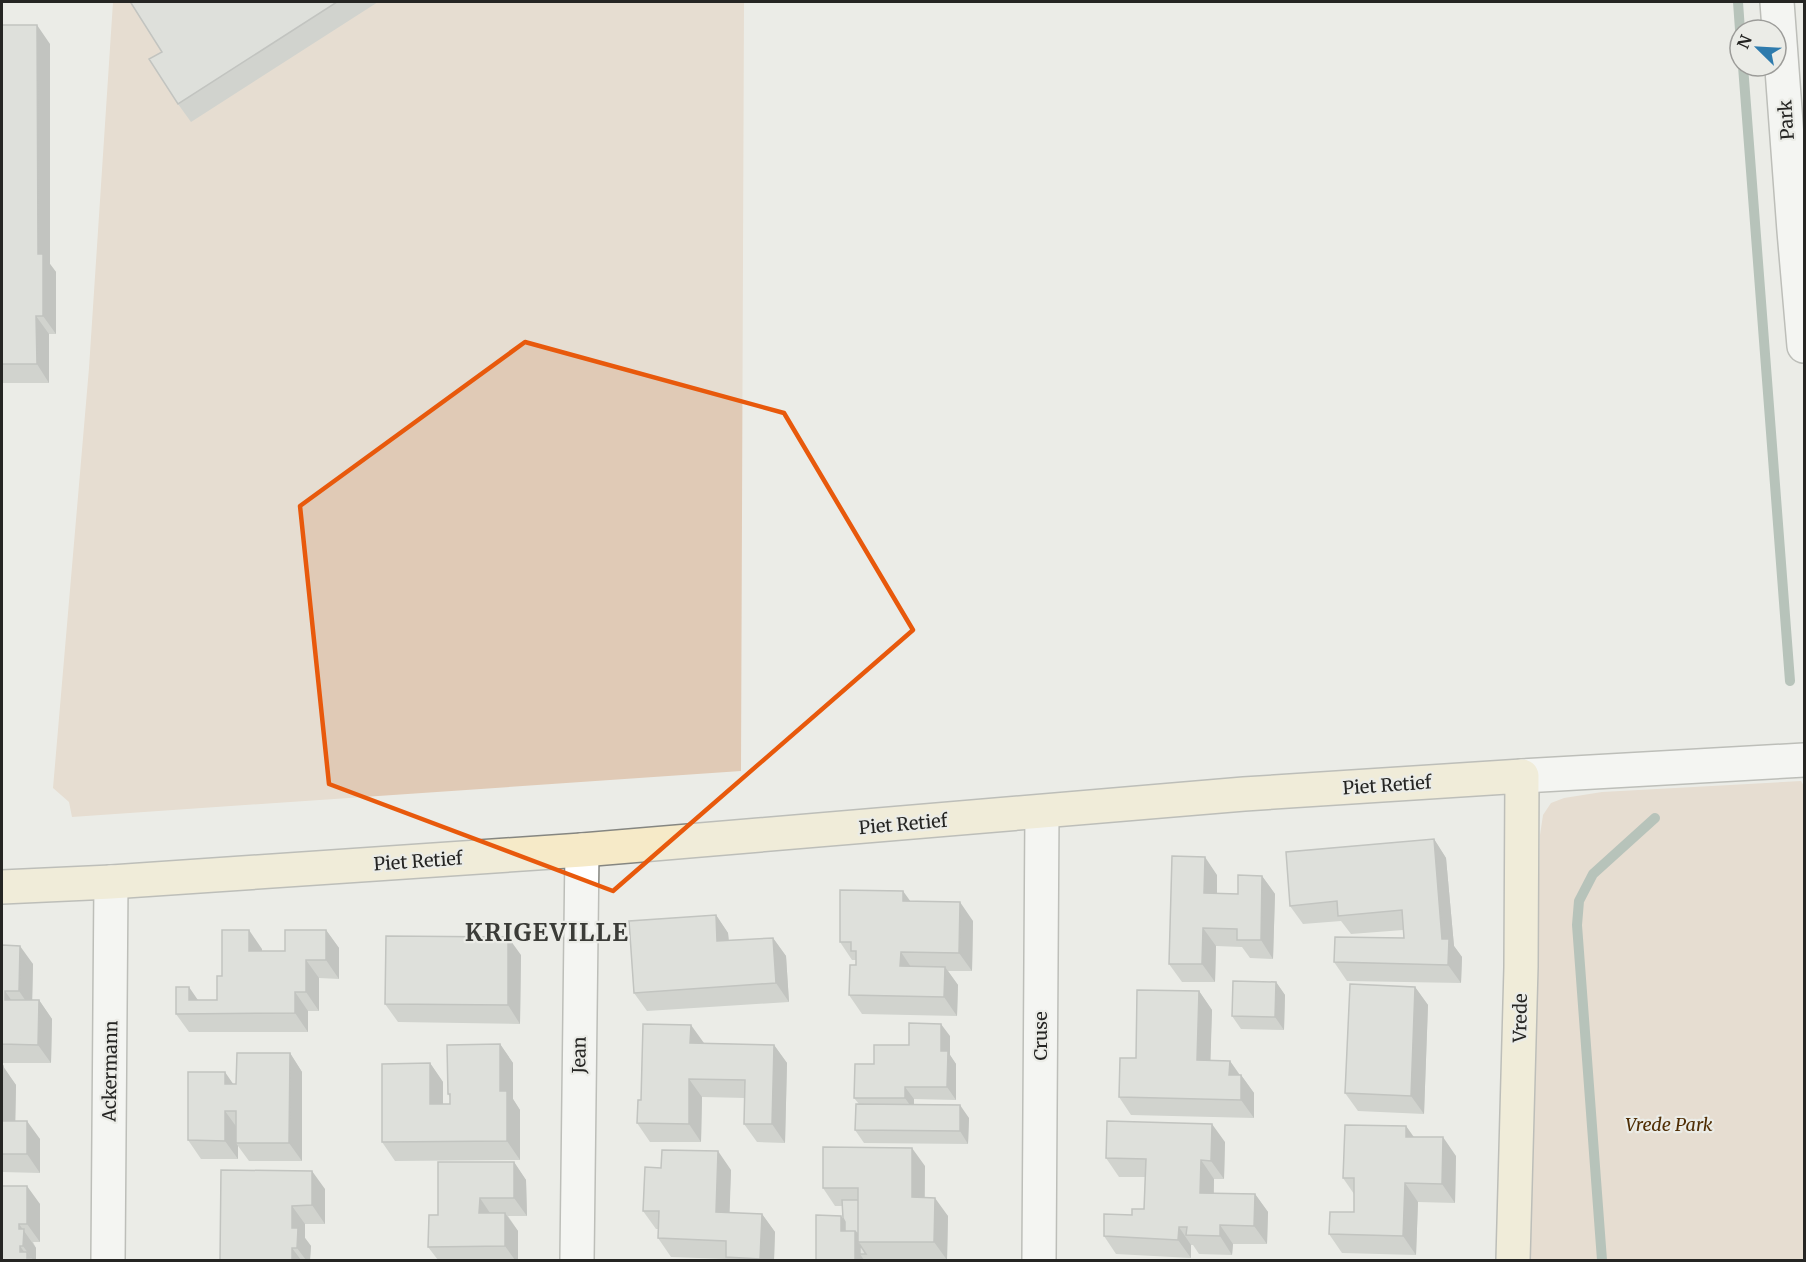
<svg xmlns="http://www.w3.org/2000/svg" width="1806" height="1262" font-family="Merriweather,serif">
  <style>
    .green { fill: #e0cab6 }
    .lines { fill: none; stroke-linecap: round; stroke-linejoin: round }
    .stream { stroke: #799084; stroke-width: 10 }
    .street-casing { stroke: #858681; stroke-width: 36 }
    .secondary-casing { stroke: #858681; stroke-width: 36 }
    .street { stroke: #fff; stroke-width: 33 }
    .secondary { stroke: #f6eac8; stroke-width: 33 }
    .wall { fill: #b1b4b0 }
    .shaded-wall { fill: #909290 }
    .building { fill: #ced1cd; stroke: #909290; stroke-width: 1.5 }
    .marked { fill: none; stroke: #e8590c; stroke-width: 4.5; stroke-linejoin: round }
    .labels { text-anchor: middle; dominant-baseline: central; stroke-width: 4.5; stroke-linejoin: round; paint-order: stroke }
    .street-label { font-size: 18px; fill: #252523; stroke: #ebece7 }
    .park-label { font-size: 18px; font-style: italic; fill: #502e05; stroke: #ebece7 }
    .district-label { font-size: 24px; font-weight: bold; letter-spacing: 1.5px; fill: #3b3c38; stroke: #ebece7 }
  </style>
  <rect width="100%" height="100%" fill="#ebece7"/>
  <path class="green" d="M113,2H744L741,771L72,817L69,802L53,788L89,368Z
    M1801,781L1804,786V1260H1530L1540,835L1543,815L1551,803L1564,798L1602,792Z"/>
  <g class="lines">
    <path class="stream" d="M1738,2L1740,30
      M1743,66L1790,681
      M1602,1260L1577,925L1579,901L1593,874L1655,818"/>
    <defs>
      <path id="street" d="M1777,2L1794,231L1804,346
        M1522,776L1804,760
        M108,1260L111,882
        M577,1260L582,850
        M1039,1260L1042,812"/>
      <path id="secondary" d="M2,887L111,882L582,850L1244,794L1522,776L1521,967L1513,1260"/>
    </defs>
    <use href="#street" class="street-casing"/>
    <use href="#secondary" class="secondary-casing"/>
    <use href="#street" class="street"/>
    <use href="#secondary" class="secondary"/>
  </g>
  <path class="wall" d="M133,2H378L191,122L178,104L162,52Z
    M2,25L50,44V264L56,272V334H49V383H2Z
    M1434,839L1446,858L1454,946L1462,957L1461,983L1347,981L1334,962L1404,938L1403,930L1351,934L1341,921L1303,924L1290,906Z
    M1217,875V894H1238L1262,876L1275,894L1273,959L1250,958L1242,947L1216,946L1215,982H1182L1169,964Z
    M911,901L973,921L972,971H948L958,985L957,1016L862,1014L849,995L856,965V960H852L840,942Z
    M716,915L728,933L729,940L773,938L786,956L789,1002L647,1011L634,993Z
    M326,930L339,948V979L319,978V1011H308V1032H189L176,1014L198,1000H217L222,976L262,949V951H285Z
    M2,945L33,964L32,1000H39L52,1019L51,1063H2Z
    M521,955L520,1024L398,1022L385,1004Z
    M1276,982L1285,995L1284,1030L1241,1029L1232,1016Z
    M1415,987L1428,1005L1424,1114L1358,1111L1345,1093Z
    M1199,991L1212,1010L1210,1060L1230,1061L1240,1075H1241L1254,1093V1118L1131,1115L1119,1097L1136,1058Z
    M950,1036V1055L956,1064V1100L914,1099V1104L969,1118L968,1144L864,1143L855,1130L859,1104L854,1098L874,1064L909,1045Z
    M704,1043L774,1045L787,1063L785,1143L757,1142L744,1124L745,1098L702,1097L701,1142H650L637,1123L641,1100Z
    M500,1044L513,1063V1099L520,1110V1160L395,1161L382,1142L430,1063L443,1082V1104H450V1097L448,1094Z
    M290,1053L302,1072V1161H249L238,1146V1159H201L188,1140L233,1084H236Z
    M2,1066L16,1085L15,1121L40,1139V1173L2,1172Z
    M1406,1126L1414,1137L1456,1156L1455,1203L1418,1202L1416,1255L1342,1253L1329,1234L1354,1212V1194L1343,1178Z
    M1225,1142L1224,1179H1214V1193L1255,1194L1268,1212L1267,1244H1233L1232,1255L1199,1254L1193,1245H1191V1258L1116,1254L1104,1236L1132,1215L1144,1209L1145,1177H1119L1106,1158Z
    M514,1162L526,1180L527,1216H508L518,1231V1260H438L428,1247L438,1215Z
    M925,1166V1197L948,1216L947,1260H816L843,1218L842,1206H835L823,1188Z
    M221,1170L325,1189V1224H305V1238L311,1246L310,1260H220Z
    M731,1170L729,1213L762,1214L775,1232L774,1260H728L727,1259L671,1257L658,1238L659,1229H656L643,1211Z
    M2,1186L40,1204V1242H33L36,1248V1260H2Z"/>
  <path class="shaded-wall" d="M37,25L50,44V264L56,272V334L43,316L38,254Z
    M36,316L49,334V383L37,364Z
    M1434,839L1446,858L1454,946L1462,957L1461,983L1448,965L1442,939Z
    M1205,857L1217,875V912L1204,893Z
    M1262,876L1275,894L1273,959L1261,940Z
    M903,891L916,909L903,901Z
    M960,902L973,921L972,971L959,953Z
    M716,915L728,933L730,960L717,941Z
    M1203,928L1216,946L1215,982L1202,964Z
    M249,930L262,949V969L249,951Z
    M326,930L339,948V979L326,960Z
    M508,937L521,955L520,1024L508,1005Z
    M773,938L786,956L789,1002L776,983Z
    M20,946L33,964L32,1010L19,991Z
    M901,952L913,970L900,966Z
    M306,960L319,978V1011L306,992Z
    M945,967L958,985L957,1016L944,997Z
    M1276,982L1285,995L1284,1030L1275,1017Z
    M189,987L202,1006L189,1000Z
    M1415,987L1428,1005L1424,1114L1411,1096Z
    M5,991L18,1010L5,1000Z
    M1199,991L1212,1010L1210,1078L1197,1060Z
    M295,992L308,1011V1032L295,1013Z
    M39,1000L52,1019L51,1063L38,1045Z
    M941,1024L950,1036V1055L956,1064V1100L947,1087L941,1051Z
    M691,1025L704,1043H690Z
    M500,1044L513,1063V1099L520,1110V1160L507,1141L500,1091Z
    M774,1045L787,1063L785,1143L772,1124Z
    M290,1053L302,1072V1161L289,1143Z
    M1230,1061L1241,1077V1075L1254,1093V1118L1241,1100L1229,1075Z
    M430,1063L443,1082V1123L430,1104Z
    M3,1066L16,1085L15,1139L2,1121Z
    M225,1072L238,1091L225,1084Z
    M689,1079L702,1097L701,1142L689,1124Z
    M905,1087L914,1099V1111L905,1098Z
    M960,1105L969,1118L968,1144L960,1131Z
    M225,1111L238,1129L236,1143L238,1146V1159L225,1141Z
    M27,1121L40,1139V1173L27,1154Z
    M1212,1124L1225,1142L1224,1179L1211,1161Z
    M1406,1126L1419,1145L1406,1137Z
    M1443,1137L1456,1156L1455,1203L1442,1184Z
    M912,1148L925,1166L924,1216L912,1197Z
    M718,1151L731,1170L729,1231L716,1212Z
    M1201,1160L1214,1179L1213,1211L1200,1193Z
    M514,1162L526,1180L527,1216L514,1198Z
    M312,1171L325,1189V1224L312,1205Z
    M1405,1183L1418,1202L1416,1255L1403,1236Z
    M27,1186L40,1204V1242L27,1224Z
    M1255,1194L1268,1212L1267,1244L1254,1226Z
    M480,1198L492,1216L479,1213Z
    M935,1198L948,1216L947,1260L934,1242Z
    M292,1206L305,1224V1238L311,1246L310,1260H306L297,1248L292,1228Z
    M505,1213L518,1231V1260H515L505,1246Z
    M762,1214L775,1232L774,1260H762L760,1259Z
    M841,1216L850,1228V1238L841,1231Z
    M19,1224L36,1248V1260H33L23,1246Z
    M1220,1225L1233,1244L1232,1255L1220,1236Z
    M1179,1227L1191,1245V1258L1178,1240Z
    M855,1231L863,1242H858L864,1251L860,1254L864,1260H855Z
    M20,1246L27,1256V1252L33,1260H26L20,1252Z
    M292,1248L301,1260H292Z"/>
  <path class="building" d="M133,2H337L178,104L149,59L162,52L131,3Z
    M2,25H37L38,254H43V316H36L37,364H2Z
    M1434,839L1442,939H1449L1448,965L1334,962L1335,937L1404,938L1402,910L1338,916L1337,901L1290,906L1286,852Z
    M1172,856L1205,857L1204,893L1238,894V875L1262,876L1261,940H1237V929L1203,928L1202,964H1169Z
    M840,890L903,891V901L960,902L959,953L901,952L900,966L945,967L944,997L849,995L850,965H856V951H851V942H840Z
    M716,915L717,941L773,938L776,983L634,993L629,921Z
    M222,930H249V951H285V930H326V960H306V992H295V1013L176,1014V987H189V1000H217V976H222Z
    M386,936L508,937V1005L385,1004Z
    M2,945L20,946L19,991H5V1000H39L38,1045L2,1044Z
    M1233,981L1276,982L1275,1017L1232,1016Z
    M1350,984L1415,987L1411,1096L1345,1093Z
    M1137,990L1199,991L1197,1060L1230,1061L1229,1075H1241V1100L1119,1097L1120,1058H1136Z
    M909,1023L941,1024V1051H948L947,1087H905V1098H854L855,1064H874V1045H909Z
    M643,1024L691,1025L690,1043L774,1045L772,1124H744L745,1080L689,1079V1124L637,1123L638,1100H641Z
    M500,1044V1091H507V1141L382,1142V1064L430,1063V1104H450V1094H448L447,1045Z
    M237,1053H290L289,1143H236V1111H225V1141L188,1140V1072H225V1084H236Z
    M2,1066H3L2,1121H27V1154H2Z
    M856,1104L960,1105V1131L855,1130Z
    M1107,1121L1212,1124L1211,1161L1201,1160L1200,1193L1255,1194L1254,1226L1220,1225V1236L1186,1235L1187,1227H1179L1178,1240L1104,1236V1214L1132,1215V1209H1144L1146,1159L1106,1158Z
    M1345,1125L1406,1126V1137H1443L1442,1184L1405,1183L1403,1236L1329,1234L1330,1212H1354V1178H1343Z
    M823,1147L912,1148V1197L935,1198L934,1242H858V1188H823Z
    M662,1150L718,1151L716,1212L762,1214L760,1259L726,1257V1241L658,1238L659,1211H643L645,1167L661,1168Z
    M438,1162H514V1198H480L479,1213H505V1246L428,1247L429,1215H438Z
    M221,1170L312,1171V1205L292,1206V1228H298L297,1248H292V1260H220Z
    M2,1186H27V1224H19V1229H24L23,1246H20V1252H27V1258H33V1260H2Z
    M842,1200H858V1235L855,1231H845V1222L843,1218Z
    M816,1215L841,1216V1231H855V1260H816Z
    M860,1245L866,1254H860Z"/>
  <path d="M0 0H1806V1262H0ZM525,342L784,413L913,630L613,891L329,784L300,506Z" fill="#ebece7" fill-opacity=".55" fill-rule="evenodd"/>
  <path class="marked" d="M525,342L784,413L913,630L613,891L329,784L300,506Z"/>
  <g class="labels">
    <g class="street-label">
      <text transform="translate(1786 120) rotate(-94)">Park</text>
      <text transform="translate(1387 785) rotate(-4)">Piet Retief</text>
      <text transform="translate(903 824) rotate(-5)">Piet Retief</text>
      <text transform="translate(418 861) rotate(-4)">Piet Retief</text>
      <text transform="translate(1520 1018) rotate(-89)">Vrede</text>
      <text transform="translate(1040 1036) rotate(-90)">Cruse</text>
      <text transform="translate(579 1055) rotate(-89)">Jean</text>
      <text transform="translate(110 1071) rotate(-89)">Ackermann</text>
    </g>
    <g class="park-label">
      <text x="1669" y="1124">Vrede Park</text>
    </g>
    <g class="district-label">
      <text x="547" y="932">KRIGEVILLE</text>
    </g>
  </g>
  <rect width="1806" height="1262" fill="none" stroke="#252523" stroke-width="6"/>
  <g transform="translate(1758 48) rotate(294)"><circle r="28" fill="#ebece7" stroke="#9c9c99" stroke-width="1.5"/>
  <path d="M0-4.5L10 22L0 15L-10 22Z" fill="#2e7bad"/>
  <text y="-9" font-size="16" font-weight="bold" text-anchor="middle" fill="#252523">N</text>
  </g>
</svg>
